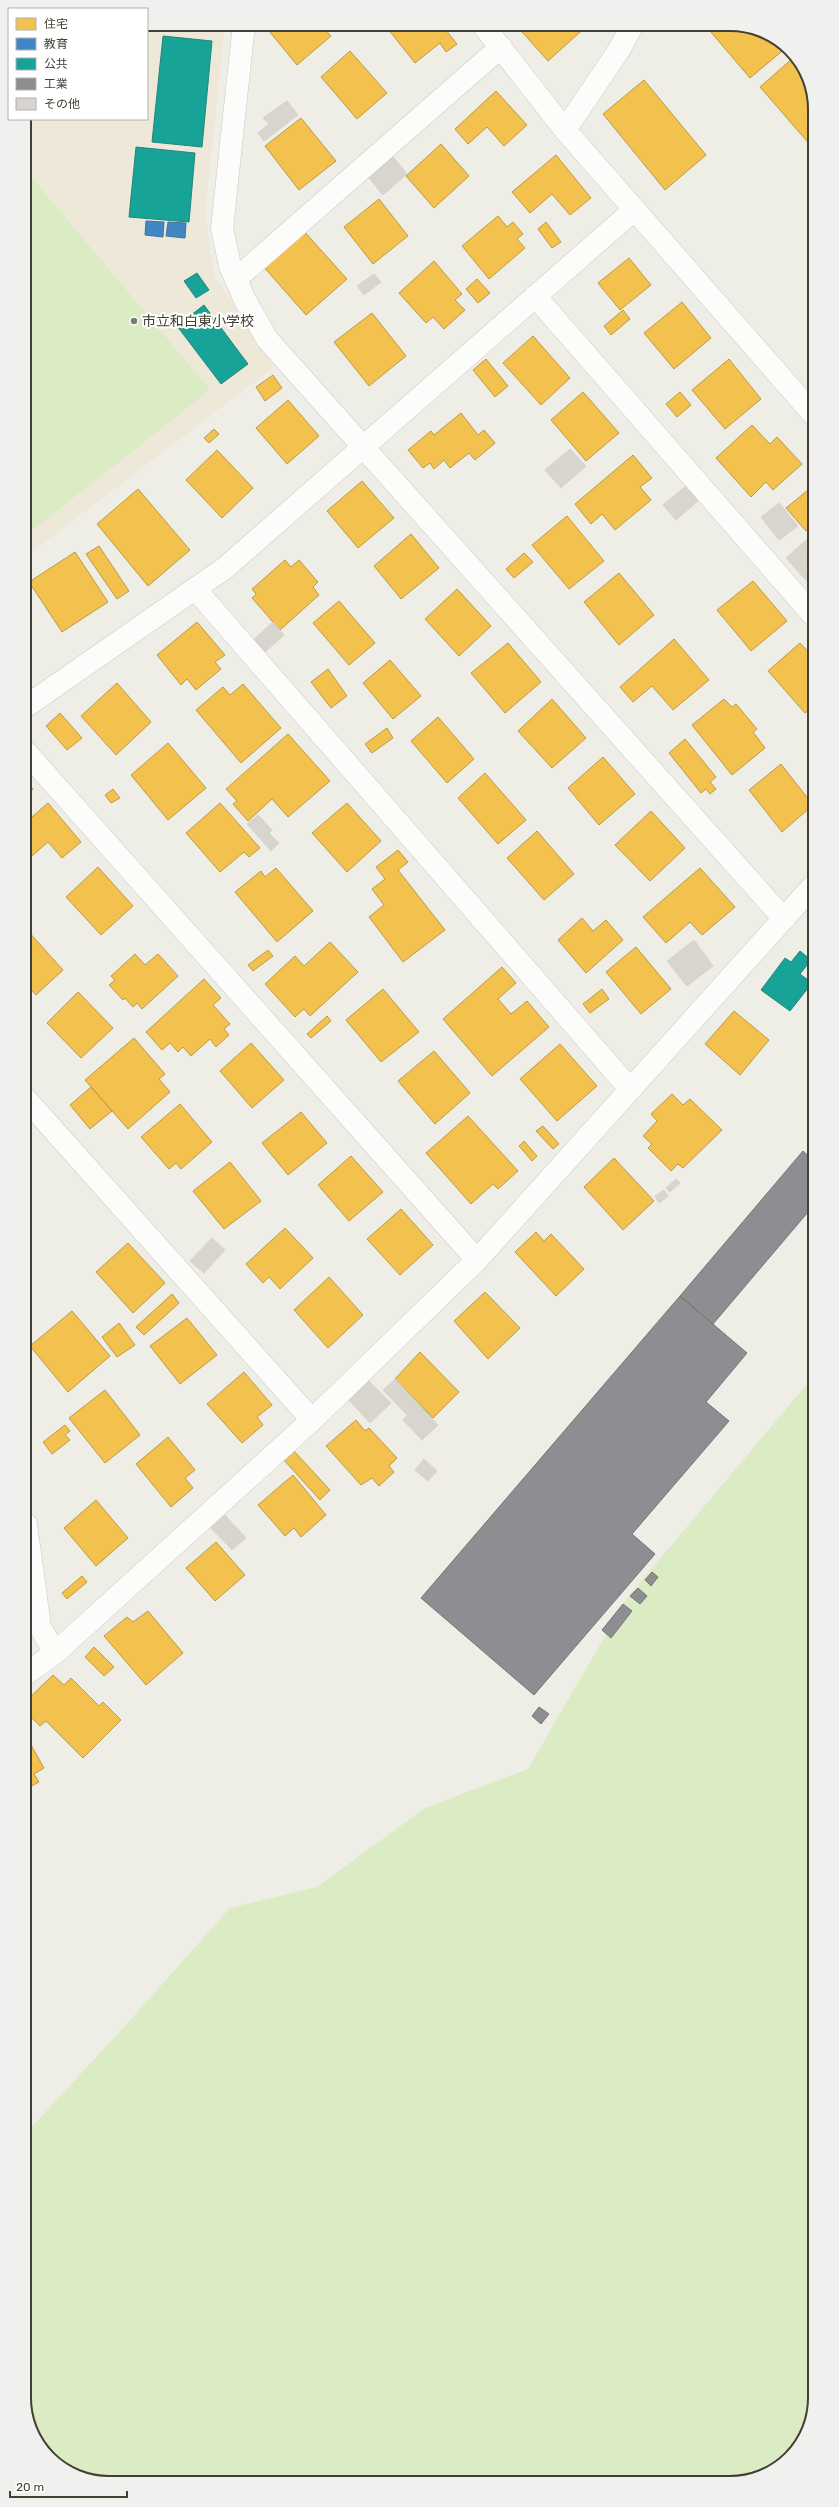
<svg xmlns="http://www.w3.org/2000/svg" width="839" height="2507" font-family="Rubik,'Noto Sans JP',sans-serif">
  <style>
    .education { fill: #ede8d8 }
    .green { fill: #dbebc4 }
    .homes { fill: #f2c14e; stroke: #be9a46 }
    .schools { fill: #3f88c5; stroke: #407299 }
    .public { fill: #17a398; stroke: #24857a }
    .industry { fill: #8d8d92; stroke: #777576 }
    .building { fill: #d8d5cf; stroke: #d6d4cc }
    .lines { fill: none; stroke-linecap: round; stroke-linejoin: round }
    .minor-casing { stroke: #cccac4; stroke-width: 23 }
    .minor { stroke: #fcfcfb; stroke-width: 22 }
    .poi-dot { fill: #807b72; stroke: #fff; stroke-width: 1.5 }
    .labels { text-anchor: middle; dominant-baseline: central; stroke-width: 4; stroke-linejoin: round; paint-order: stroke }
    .poi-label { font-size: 14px; fill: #443e33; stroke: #fff; text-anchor: start }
    .rim { fill: none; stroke: #443e33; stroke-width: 2 }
  </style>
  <rect width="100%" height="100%" fill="#eeede6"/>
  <path class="education" d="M147,24H225L205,213L214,276L274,367L25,557L24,119H147Z"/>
  <path class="green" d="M24,168L210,390L25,536Z
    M814,1376L815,2399L797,2450L752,2480L103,2483L53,2462L27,2420V2132L125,2026L230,1908L317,1887L425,1808L528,1769L627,1598Z"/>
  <path class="homes" d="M276,24H320L331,36L297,65L269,31Z
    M384,24H441L457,44L446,52L440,43L415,63Z
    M515,24H589L548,61Z
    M704,24H736L787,47L750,78Z
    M350,51L387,93L357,119L321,77Z
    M794,57L812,87V147L760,87Z
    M644,80L706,155L665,190L603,114Z
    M496,91L527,125L504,146L487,127L468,144L455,129Z
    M301,118L336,161L299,190L265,146Z
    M441,144L469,176L434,208L406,176Z
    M556,155L591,198L570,215L552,194L530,213L512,192Z
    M379,199L408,236L373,264L344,227Z
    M498,216L507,227L513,222L523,234L517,239L525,248L489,279L462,246Z
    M546,222L561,242L552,248L538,229Z
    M303,230L347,279L306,315L262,265Z
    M629,258L651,285L620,310L598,283Z
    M434,261L462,294L455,300L465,310L444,329L433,317L426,323L399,293Z
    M477,279L490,293L478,303L466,289Z
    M682,302L711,338L674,369L644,333Z
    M623,310L630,319L611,335L604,326Z
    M372,313L406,356L369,386L334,342Z
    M533,336L570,378L541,405L503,363Z
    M486,359L508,386L495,397L473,370Z
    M729,359L761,399L725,429L692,390Z
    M273,375L282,388L265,401L256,387Z
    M583,392L619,433L586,461L551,420Z
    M680,392L691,405L677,417L666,404Z
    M288,400L319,436L287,464L256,428Z
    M461,413L478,435L484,430L495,443L475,460L469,453L450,468L444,460L434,469L430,463L423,468L408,450L431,431L434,435Z
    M752,425L770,444L777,437L802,464L773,490L766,482L751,497L716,458Z
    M214,429L219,434L209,443L204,438Z
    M217,450L253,488L222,518L186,480Z
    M633,455L652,478L640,487L651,500L615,530L602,514L591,524L575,504Z
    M362,481L394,518L358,548L327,511Z
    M813,486V526L806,531L786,508Z
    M138,489L190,550L148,586L97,524Z
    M567,516L604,561L569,589L532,545Z
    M411,534L439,568L401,599L374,566Z
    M99,546L129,591L117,599L86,554Z
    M75,552L108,602L62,632L29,582Z
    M524,553L533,562L514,578L506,569Z
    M285,560L291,567L299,560L318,582L313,587L319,595L280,630L252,598L256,594L252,589Z
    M619,573L654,615L619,645L584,602Z
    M753,581L787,621L751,651L717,610Z
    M457,589L491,626L459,656L425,619Z
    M339,601L375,643L349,665L313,623Z
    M197,622L225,655L215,662L221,669L196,690L187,679L181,685L157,655Z
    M674,639L709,680L673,710L652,686L633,702L620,687Z
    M508,643L541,682L505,713L471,673Z
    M800,643L813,657V706L805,713L768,671Z
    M390,660L421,696L393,719L363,683Z
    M328,669L347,696L331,708L311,682Z
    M117,683L151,722L116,755L81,716Z
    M243,684L281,728L241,763L196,710L223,687L230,695Z
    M552,699L586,738L552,768L518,731Z
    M724,699L732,707L736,704L757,729L753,732L765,748L732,775L692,725Z
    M60,713L82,738L67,750L46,726Z
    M438,717L474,759L447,783L411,741Z
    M387,728L393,738L372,753L365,744Z
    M288,734L330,781L288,817L272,799L248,821L233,804L237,801L226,789Z
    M685,739L716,777L710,782L716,789L710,794L706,789L701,793L669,753Z
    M168,743L206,788L168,820L131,775Z
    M603,757L635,794L599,825L568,788Z
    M781,764L813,805L782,832L749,790Z
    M485,773L526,820L498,844L458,798Z
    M25,780L33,789L25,796Z
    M113,789L120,798L111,803L105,795Z
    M48,803L81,842L62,858L48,842L25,862V823Z
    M220,803L260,848L249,857L244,852L220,872L186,833Z
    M347,803L381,841L347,872L312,833Z
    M651,811L685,848L650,881L615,845Z
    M537,831L574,874L544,900L507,858Z
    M398,850L408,862L398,870L445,930L403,962L369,917L384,905L372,889L385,879L376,867Z
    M98,867L133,906L101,935L66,897Z
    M276,868L313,911L277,942L235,892L261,871L265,877Z
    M700,868L735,907L702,935L690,922L666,943L643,917Z
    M582,918L593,931L606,920L623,940L586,973L558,940Z
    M27,930L63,970L36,995L28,986L25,989V932Z
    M330,942L358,972L310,1016L304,1009L295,1017L265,984L295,956L304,966Z
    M636,947L671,989L641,1014L606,972Z
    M268,950L273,956L253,971L248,965Z
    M135,954L145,965L158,954L178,976L142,1009L137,1003L133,1007L125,998L123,1000L109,985L115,980L111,976Z
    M502,967L516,983L498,999L511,1014L527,1001L549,1027L492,1076L443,1019Z
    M204,979L221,998L213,1005L230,1024L224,1029L229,1035L216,1047L210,1039L191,1056L183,1047L178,1052L170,1043L162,1050L146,1032Z
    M383,989L419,1032L381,1062L346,1020Z
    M602,989L609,999L590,1013L583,1004Z
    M78,992L113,1028L81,1058L47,1023Z
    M734,1011L769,1040L740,1075L705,1044Z
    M327,1016L331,1021L311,1038L307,1034Z
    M134,1038L165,1074L159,1079L170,1092L128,1129L85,1080Z
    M251,1043L284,1080L252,1108L220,1071Z
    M560,1044L597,1086L557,1121L520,1079Z
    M434,1051L470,1093L435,1124L398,1081Z
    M91,1087L112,1111L90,1129L70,1105Z
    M672,1094L683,1105L690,1099L722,1130L683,1168L678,1164L671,1171L648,1148L652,1144L643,1136L657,1121L651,1114Z
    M180,1104L212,1142L181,1169L176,1163L169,1169L141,1137Z
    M301,1112L327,1143L288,1175L262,1143Z
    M468,1116L518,1171L498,1189L493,1184L471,1204L426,1153Z
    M543,1126L559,1144L553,1149L536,1131Z
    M524,1141L537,1156L532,1161L519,1146Z
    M351,1156L383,1192L349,1221L318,1185Z
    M614,1158L654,1201L623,1230L584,1187Z
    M230,1162L261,1201L224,1229L193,1191Z
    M401,1209L433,1245L400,1275L367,1239Z
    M285,1228L313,1258L280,1289L269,1277L263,1283L246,1264Z
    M536,1232L544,1241L551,1234L584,1269L556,1296L515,1252Z
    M128,1243L165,1283L133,1313L96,1272Z
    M329,1277L363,1315L328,1348L294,1310Z
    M485,1292L520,1328L488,1359L454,1321Z
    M172,1294L179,1303L144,1335L136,1327Z
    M72,1311L110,1356L68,1392L30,1346Z
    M187,1318L217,1355L180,1384L150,1346Z
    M119,1323L135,1345L117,1357L102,1337Z
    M420,1352L459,1392L433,1418L395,1379Z
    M244,1372L272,1405L257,1417L263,1425L242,1443L207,1404Z
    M105,1390L140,1435L105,1463L69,1418Z
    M356,1420L365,1431L369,1428L397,1458L389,1466L394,1472L379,1486L372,1478L361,1485L326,1446Z
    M65,1425L70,1431L65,1435L70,1440L52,1454L43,1442Z
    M168,1437L195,1470L185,1478L193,1488L171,1507L136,1464Z
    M293,1450L330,1490L320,1500L283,1459Z
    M293,1475L326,1515L301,1537L294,1528L285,1536L258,1505Z
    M96,1500L128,1538L96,1566L64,1528Z
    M216,1542L245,1575L215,1601L186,1568Z
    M82,1576L87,1582L67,1599L62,1593Z
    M148,1611L183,1653L146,1685L104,1636L127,1617L133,1622Z
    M94,1647L114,1667L104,1676L85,1657Z
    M53,1675L64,1685L71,1678L99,1706L103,1702L121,1720L83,1758L46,1721L40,1726L26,1712V1701Z
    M26,1736L44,1768L34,1774L39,1782L26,1789Z"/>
  <path class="schools" d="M146,221L164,222L163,237L145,235Z
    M168,222L186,223L185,238L166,236Z"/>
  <path class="public" d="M163,36L212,41L202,147L152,142Z
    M136,147L195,153L189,222L129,217Z
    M197,273L209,290L196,298L184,281Z
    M204,305L248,364L221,384L177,326Z
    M800,951L811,960L800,974L812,983L790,1011L761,990L785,958L791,962Z"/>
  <path class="industry" d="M803,1151L813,1160L814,1205L713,1324L680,1296Z
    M680,1296L747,1353L706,1402L729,1421L632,1534L655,1554L534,1695L421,1598Z
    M652,1572L658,1577L651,1586L645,1580Z
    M638,1588L647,1596L640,1604L630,1596Z
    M623,1604L632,1611L611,1638L602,1630Z
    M539,1707L549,1714L541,1724L532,1716Z"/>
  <path class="building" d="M287,101L298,115L264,141L258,133L269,124L263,118Z
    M390,153L407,174L383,195L365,173Z
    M374,274L381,282L364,295L357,286Z
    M570,449L586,466L561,488L545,470Z
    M686,486L698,501L676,520L663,505Z
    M779,503L798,526L779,540L761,517Z
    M813,534V588L786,558Z
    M273,622L284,635L265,652L253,640Z
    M258,815L272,830L269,833L279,843L271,851L247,824Z
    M810,924L813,925V940L808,939Z
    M694,940L713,966L687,986L667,961Z
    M676,1179L680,1183L670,1192L666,1188Z
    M664,1190L668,1196L659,1203L655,1196Z
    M212,1238L225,1250L204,1273L190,1261Z
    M366,1378L391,1403L370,1423L346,1397Z
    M395,1379L438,1425L422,1440L403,1420L407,1415L383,1390Z
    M424,1459L437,1471L428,1481L415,1470Z
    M225,1515L246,1538L232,1550L211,1528Z"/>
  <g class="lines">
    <defs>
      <path id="minor" d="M244,24L222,228L230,266L245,300L267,339L784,919
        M482,24L565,130L813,414
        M565,130L619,50L633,24
        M237,278L501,47
        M535,296L813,615
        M196,590L630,1089
        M25,707L225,568L634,210
        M25,751L477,1260
        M25,1098L312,1420
        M26,1524L40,1627L55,1653
        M26,1674L55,1653L312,1420L477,1260L813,886"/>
    </defs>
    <use href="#minor" class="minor-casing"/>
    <use href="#minor" class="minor"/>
  </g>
  <circle class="poi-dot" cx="134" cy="321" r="4"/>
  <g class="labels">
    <g class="poi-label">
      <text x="142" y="321">市立和白東小学校</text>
    </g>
  </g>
  <path d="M0 0H839V2507H0ZM109 31H730A78 78 0 0 1 808 109V2398A78 78 0 0 1 730 2476H109A78 78 0 0 1 31 2398V109A78 78 0 0 1 109 31Z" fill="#f0f0ef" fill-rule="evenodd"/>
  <path class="rim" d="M109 31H730A78 78 0 0 1 808 109V2398A78 78 0 0 1 730 2476H109A78 78 0 0 1 31 2398V109A78 78 0 0 1 109 31Z"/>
  <rect x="8" y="8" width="140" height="112" fill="#ffffff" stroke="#b4b2ad"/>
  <rect x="16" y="18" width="20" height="12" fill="#f2c14e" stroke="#b4b2ad"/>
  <text x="44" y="28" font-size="12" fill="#443e33">住宅</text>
  <rect x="16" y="38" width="20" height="12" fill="#3f88c5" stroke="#b4b2ad"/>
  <text x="44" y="48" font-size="12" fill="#443e33">教育</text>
  <rect x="16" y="58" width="20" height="12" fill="#17a398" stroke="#b4b2ad"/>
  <text x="44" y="68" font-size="12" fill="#443e33">公共</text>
  <rect x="16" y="78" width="20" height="12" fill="#8d8d92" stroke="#b4b2ad"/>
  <text x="44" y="88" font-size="12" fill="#443e33">工業</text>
  <rect x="16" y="98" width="20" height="12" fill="#d8d5cf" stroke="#b4b2ad"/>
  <text x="44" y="108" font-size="12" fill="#443e33">その他</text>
  <path d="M10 2491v6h117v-6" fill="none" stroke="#443e33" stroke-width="2"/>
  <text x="16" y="2491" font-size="12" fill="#443e33" stroke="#ffffff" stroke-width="3" paint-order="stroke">20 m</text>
</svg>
